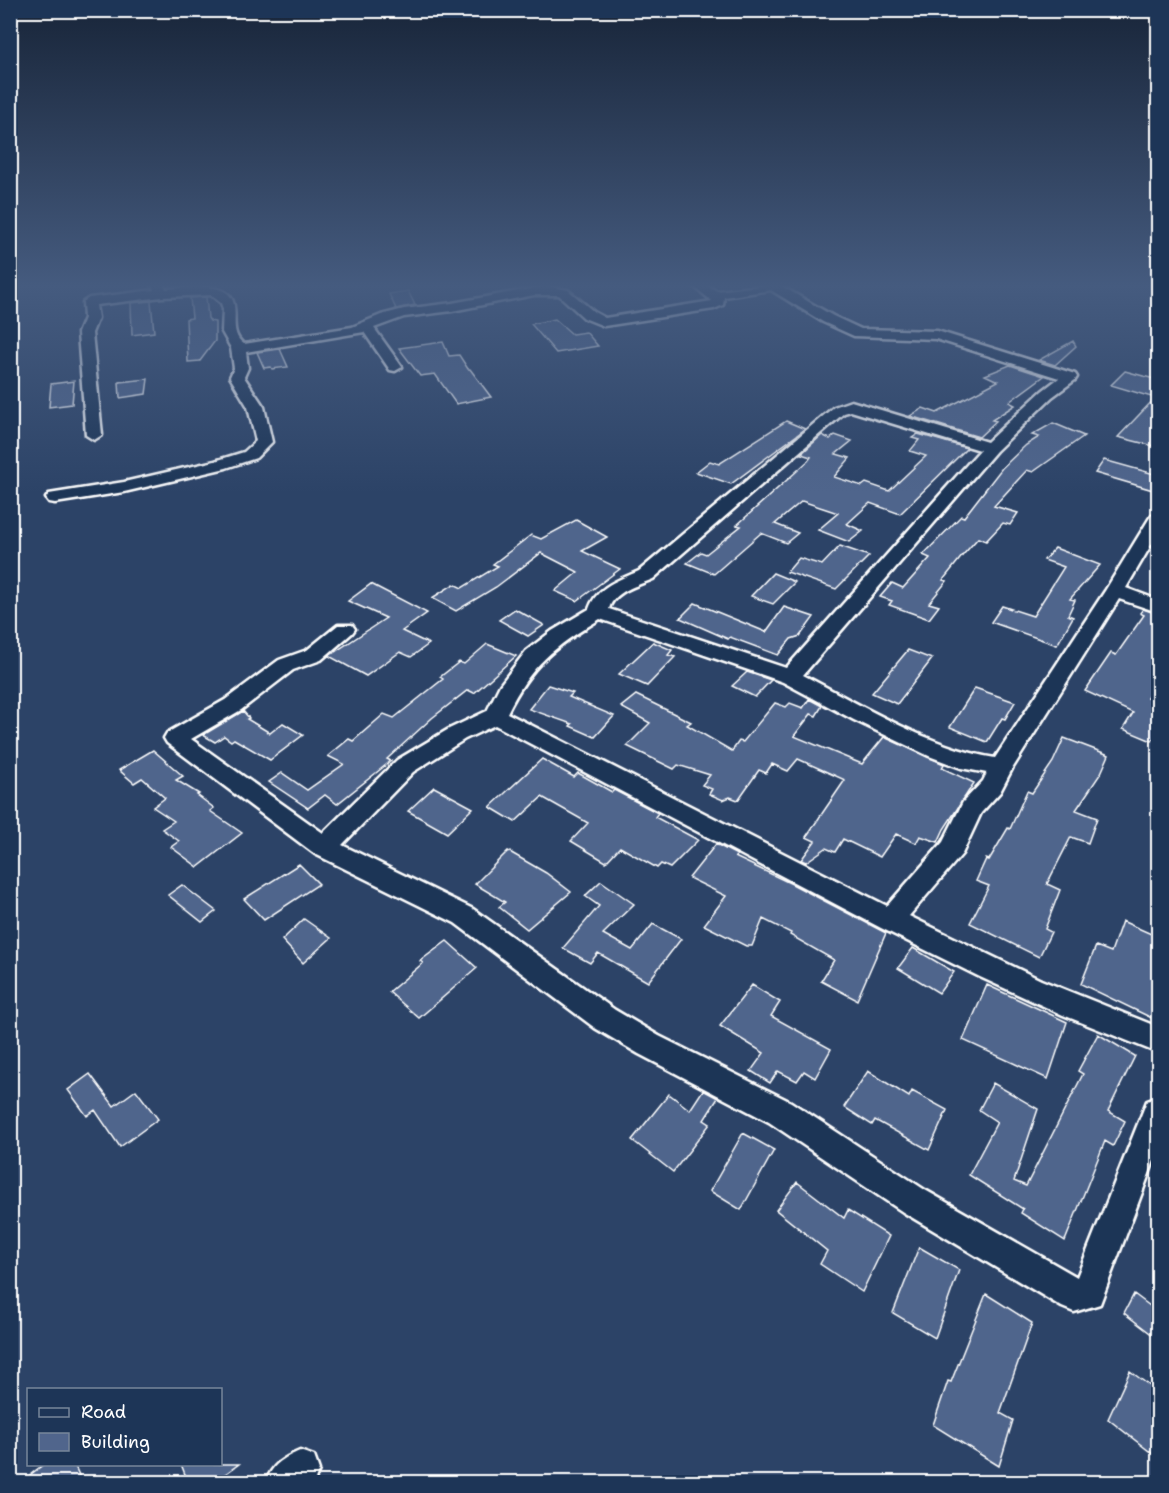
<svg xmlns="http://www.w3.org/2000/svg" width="1169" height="1493" font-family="'Shantell Sans',sans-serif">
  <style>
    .building { fill: #50658c; stroke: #fff; stroke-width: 1.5 }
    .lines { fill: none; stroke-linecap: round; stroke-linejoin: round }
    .minor-casing { stroke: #fff; stroke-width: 5 }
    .minor { fill: #1d3557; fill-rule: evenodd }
  </style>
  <rect width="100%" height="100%" fill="#2c4367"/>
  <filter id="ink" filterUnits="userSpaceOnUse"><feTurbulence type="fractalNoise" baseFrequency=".0167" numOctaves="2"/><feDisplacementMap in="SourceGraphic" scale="12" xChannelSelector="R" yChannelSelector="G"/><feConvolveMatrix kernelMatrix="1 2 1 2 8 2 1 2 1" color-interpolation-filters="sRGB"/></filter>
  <g filter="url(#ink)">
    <path class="building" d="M408,291L415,305L396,309L389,294Z
      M206,297L208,318L210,321L215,322V341L200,361L188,362L186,319L192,318L190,298Z
      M151,301L154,332L132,335L131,303Z
      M555,319L572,334L586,332L598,346L556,353L531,324Z
      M1073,341L1076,346L1055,365L1039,360Z
      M443,342L449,356L459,355L468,369H470L491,397L456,404L435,374L420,376L399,348Z
      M280,349L288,367L272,369L271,367L264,368L257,352Z
      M1010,365L1044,376L1009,402L1015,405L992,420L996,421L979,437L910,416L923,408L937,413L998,381L985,375Z
      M1125,371L1158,380V447L1118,437L1155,398L1111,385Z
      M148,379L146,394L120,398L119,382Z
      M74,381L72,404L49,407L51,384Z
      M786,421L805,429L731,484L696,472L710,461L719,464Z
      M1053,423L1084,436L1033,472L1027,470L994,506L1018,513L1010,525L1003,523L986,541L978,538L963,555L943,580L947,581L929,603L939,606L929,619L889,605L892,601L880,597L892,583L903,588L930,558L923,555L961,516L964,517L1002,468L1026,445L1039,437L1032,435Z
      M918,434L967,448L900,514L870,503L847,524L863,531L849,542L818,530L838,513L802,501L775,524L798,533L786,543L761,533L714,574L687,563L701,552L706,554L741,526L737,525L808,461L811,457L801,454L822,435L830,439L835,435L852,441L836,454L850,458L834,477L862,486L866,483L889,491L926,456L910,451L919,440L912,438Z
      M1104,460L1158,475V481L1153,490L1095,473Z
      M576,520L607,537L582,551L620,569L577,601L555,591L578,572L541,553L496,587L456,611L432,598L454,584L462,588L498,566L493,564L531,535L541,539Z
      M840,546L869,556L836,589L787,572L799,558L822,565Z
      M1055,548L1100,565L1070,599L1075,600L1068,615L1073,617L1057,645L991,622L1002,606L1033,616L1064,567L1044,560Z
      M773,573L795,582L773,604L751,596Z
      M371,584L427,613L402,631L429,644L411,657L400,652L366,676L329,656L386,618L348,601Z
      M695,603L766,632L784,607L814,617L800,636L791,639L778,655L730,637L728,639L680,618Z
      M515,609L544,625L528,636L499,620Z
      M1143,609L1158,614V681L1147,698L1158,702V730L1152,741L1123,729L1133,713L1085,691L1111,653L1116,655L1144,615L1140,613Z
      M653,642L672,650L668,655L675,657L647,686L619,674Z
      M487,644L516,656L474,693L468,690L432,718L387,759L391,761L337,804L325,795L308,808L269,782L282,773L307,790L344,764L328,756L349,739L353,741L384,714L394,718L443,679L440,677L459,662L464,664Z
      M908,650L932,659L897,704L872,693Z
      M747,672L771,680L755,697L732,686Z
      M548,685L573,693L569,697L614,716L595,737L570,726L572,724L529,709Z
      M975,688L1015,702L1005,719L1002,718L987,742L950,727Z
      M636,695L691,722L687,725L732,751L739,741L743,742L775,703L786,707L790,703L803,708L809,699L822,706L816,716L811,714L794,736L862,764L884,737L944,764L942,768L974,783L944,829L938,842L920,836L916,843L896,834L880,857L843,839L835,852L826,848L806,862L801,860L815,841L806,837L845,780L798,759L788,771L772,764L766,773L759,770L738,800L730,797L723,800L709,794L712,789L702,785L710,775L678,765L674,769L627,746L650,723L621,707Z
      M243,711L249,718L247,719L270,733L283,723L303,735L270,760L234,739L231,741L224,736L215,742L203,735Z
      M1064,738L1109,755L1101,773L1076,810L1097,818L1088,843L1071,837L1047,884L1060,890L1045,929L1051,932L1039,957L970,923L989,886L976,881L986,859L989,860L1008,828L1010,829L1027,791L1032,793L1053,762Z
      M153,750L183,776L176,780L199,794L197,795L214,808L210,811L242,833L198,867L171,847L179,841L162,829L174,821L153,807L165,798L142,778L134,783L119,770Z
      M542,759L574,777L578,773L612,792L614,790L658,813L655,817L698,840L670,868L661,864L657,868L620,847L606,862L571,841L588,823L542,797L515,822L490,807Z
      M434,787L473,808L447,833L408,811Z
      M716,844L737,855L735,857L792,884L886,933L857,1000L821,981L834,960L790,935L791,933L763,919L752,946H746L704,925L726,896L689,878Z
      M508,851L546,873L571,892L527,929L499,907L505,902L475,884Z
      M299,864L319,884L264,920L244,899Z
      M601,881L634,904L603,934L632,950L653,924L681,939L648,982L598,953L590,963L563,948L599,906L585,896Z
      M182,885L216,911L202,922L168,895Z
      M304,919L331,938L303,963L282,940Z
      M1122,921L1158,937V1021L1081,984L1096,946L1111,952Z
      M447,941L477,968L419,1018L389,992L423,963L420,961Z
      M913,948L954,972L939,993L898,968Z
      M752,985L780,1002L771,1016L831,1049L815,1078L804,1071L797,1081L778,1071L770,1083L751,1071L764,1053L720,1026Z
      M987,985L1067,1022L1048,1079L963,1040Z
      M1098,1034L1135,1056L1108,1111L1125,1121L1113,1146L1105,1141L1065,1241L1021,1213L1023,1209L969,1175L997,1122L979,1110L993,1083L1038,1109L1014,1181L1026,1186L1083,1074L1078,1071Z
      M868,1071L909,1097L912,1091L947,1110L929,1150L875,1120L872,1125L844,1107Z
      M90,1074L114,1106L136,1090L158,1119L120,1147L95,1110L87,1116L68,1090Z
      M703,1090L718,1098L704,1120L710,1124L673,1172L632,1140L669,1094L690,1110Z
      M743,1133L774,1150L741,1210L710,1191Z
      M797,1182L844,1218L848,1210L889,1236L862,1292L820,1264L827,1251L776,1210Z
      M919,1247L959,1270L935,1338L893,1313Z
      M986,1294L1032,1323L1000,1413L1013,1420L999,1466L933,1425L948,1381L951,1382Z
      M1134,1294L1158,1312V1339L1124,1313Z
      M1130,1371L1158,1392V1458L1108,1419Z
      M44,1464H74L82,1482H21Z
      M181,1464H239L214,1482H188Z"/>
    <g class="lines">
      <defs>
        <path id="minor" d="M151,284H163L166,289C181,288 199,285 214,288C251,295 222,329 244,344L352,327L381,315L404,309L452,303L546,286L568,290L594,312L605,318L712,301L691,284H705L717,291L778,284L833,316L861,329L937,331L1075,374L1077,377L1075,380L1052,397L996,451L803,675C861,705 931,748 995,758L1105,591L1149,519L1152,515L1158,514V533L1126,588L1158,600V612L1119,599L1012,769L1000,792L981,813L962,854L909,916L1041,980L1158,1027V1053L1063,1015L980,977L881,928L495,725L465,739L413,772L342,845L473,909L615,1010L659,1036L791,1102L925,1190L1077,1277L1147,1101L1158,1097V1150L1100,1304L1074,1312L1062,1307L903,1212L769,1122L639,1054L595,1028L455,923L315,854L167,743L164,738L167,733L225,700L279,660L307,650L338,625H352L355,629L352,633L321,660L293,670L241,710L191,739L323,833L397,760L449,729L487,711L500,685L526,651L552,631L589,609C597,586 619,580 639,571L834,407L851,401L987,442L1042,391L1059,378L936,339L854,336L823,322L771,290L724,297L723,305L714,309L604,326L584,318L559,295H534L452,311L404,317L374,328L402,367L395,371L390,370L364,332L246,352L248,368L244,377L264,407L272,442L256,458L226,468L124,492L55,503L49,502L46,498L49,494L55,493L124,482L215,461L244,452L256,441L248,407L230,377L234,368L231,348L222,332L223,309L221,303L211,295L162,297L96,305L98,318L92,333L102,435L94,440L86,435L78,333L84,318L83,302L89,298L154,290ZM851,411L980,450L786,668L609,609C614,591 637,586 653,579L844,413ZM600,619L783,682L854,720L929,756L961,768L987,773L983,781L963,802L943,842L887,906L507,713C531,664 554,647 600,619Z
          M300,1451L314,1456L319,1470L314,1482H266C272,1465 283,1458 300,1451Z"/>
      </defs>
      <use href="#minor" class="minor-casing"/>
      <use href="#minor" class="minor"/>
    </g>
  </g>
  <linearGradient id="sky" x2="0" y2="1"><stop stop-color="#182539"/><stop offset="0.58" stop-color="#455b7f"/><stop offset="1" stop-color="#455b7f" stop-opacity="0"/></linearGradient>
  <rect width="1169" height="493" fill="url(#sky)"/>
  <rect width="1169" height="1493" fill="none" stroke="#1d3557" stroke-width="36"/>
  <rect x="18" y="18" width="1133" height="1457" fill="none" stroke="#fff" stroke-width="2" filter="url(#ink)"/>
  <rect x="27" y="1388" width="195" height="78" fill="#1d3557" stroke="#77869a" stroke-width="1.5"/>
  <rect x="39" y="1408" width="30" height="9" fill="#1d3557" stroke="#77869a" stroke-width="1.5"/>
  <text x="81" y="1418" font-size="18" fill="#ffffff">Road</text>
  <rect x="39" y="1433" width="30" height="18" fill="#50658c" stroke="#77869a" stroke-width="1.5"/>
  <text x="81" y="1448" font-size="18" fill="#ffffff">Building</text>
</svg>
